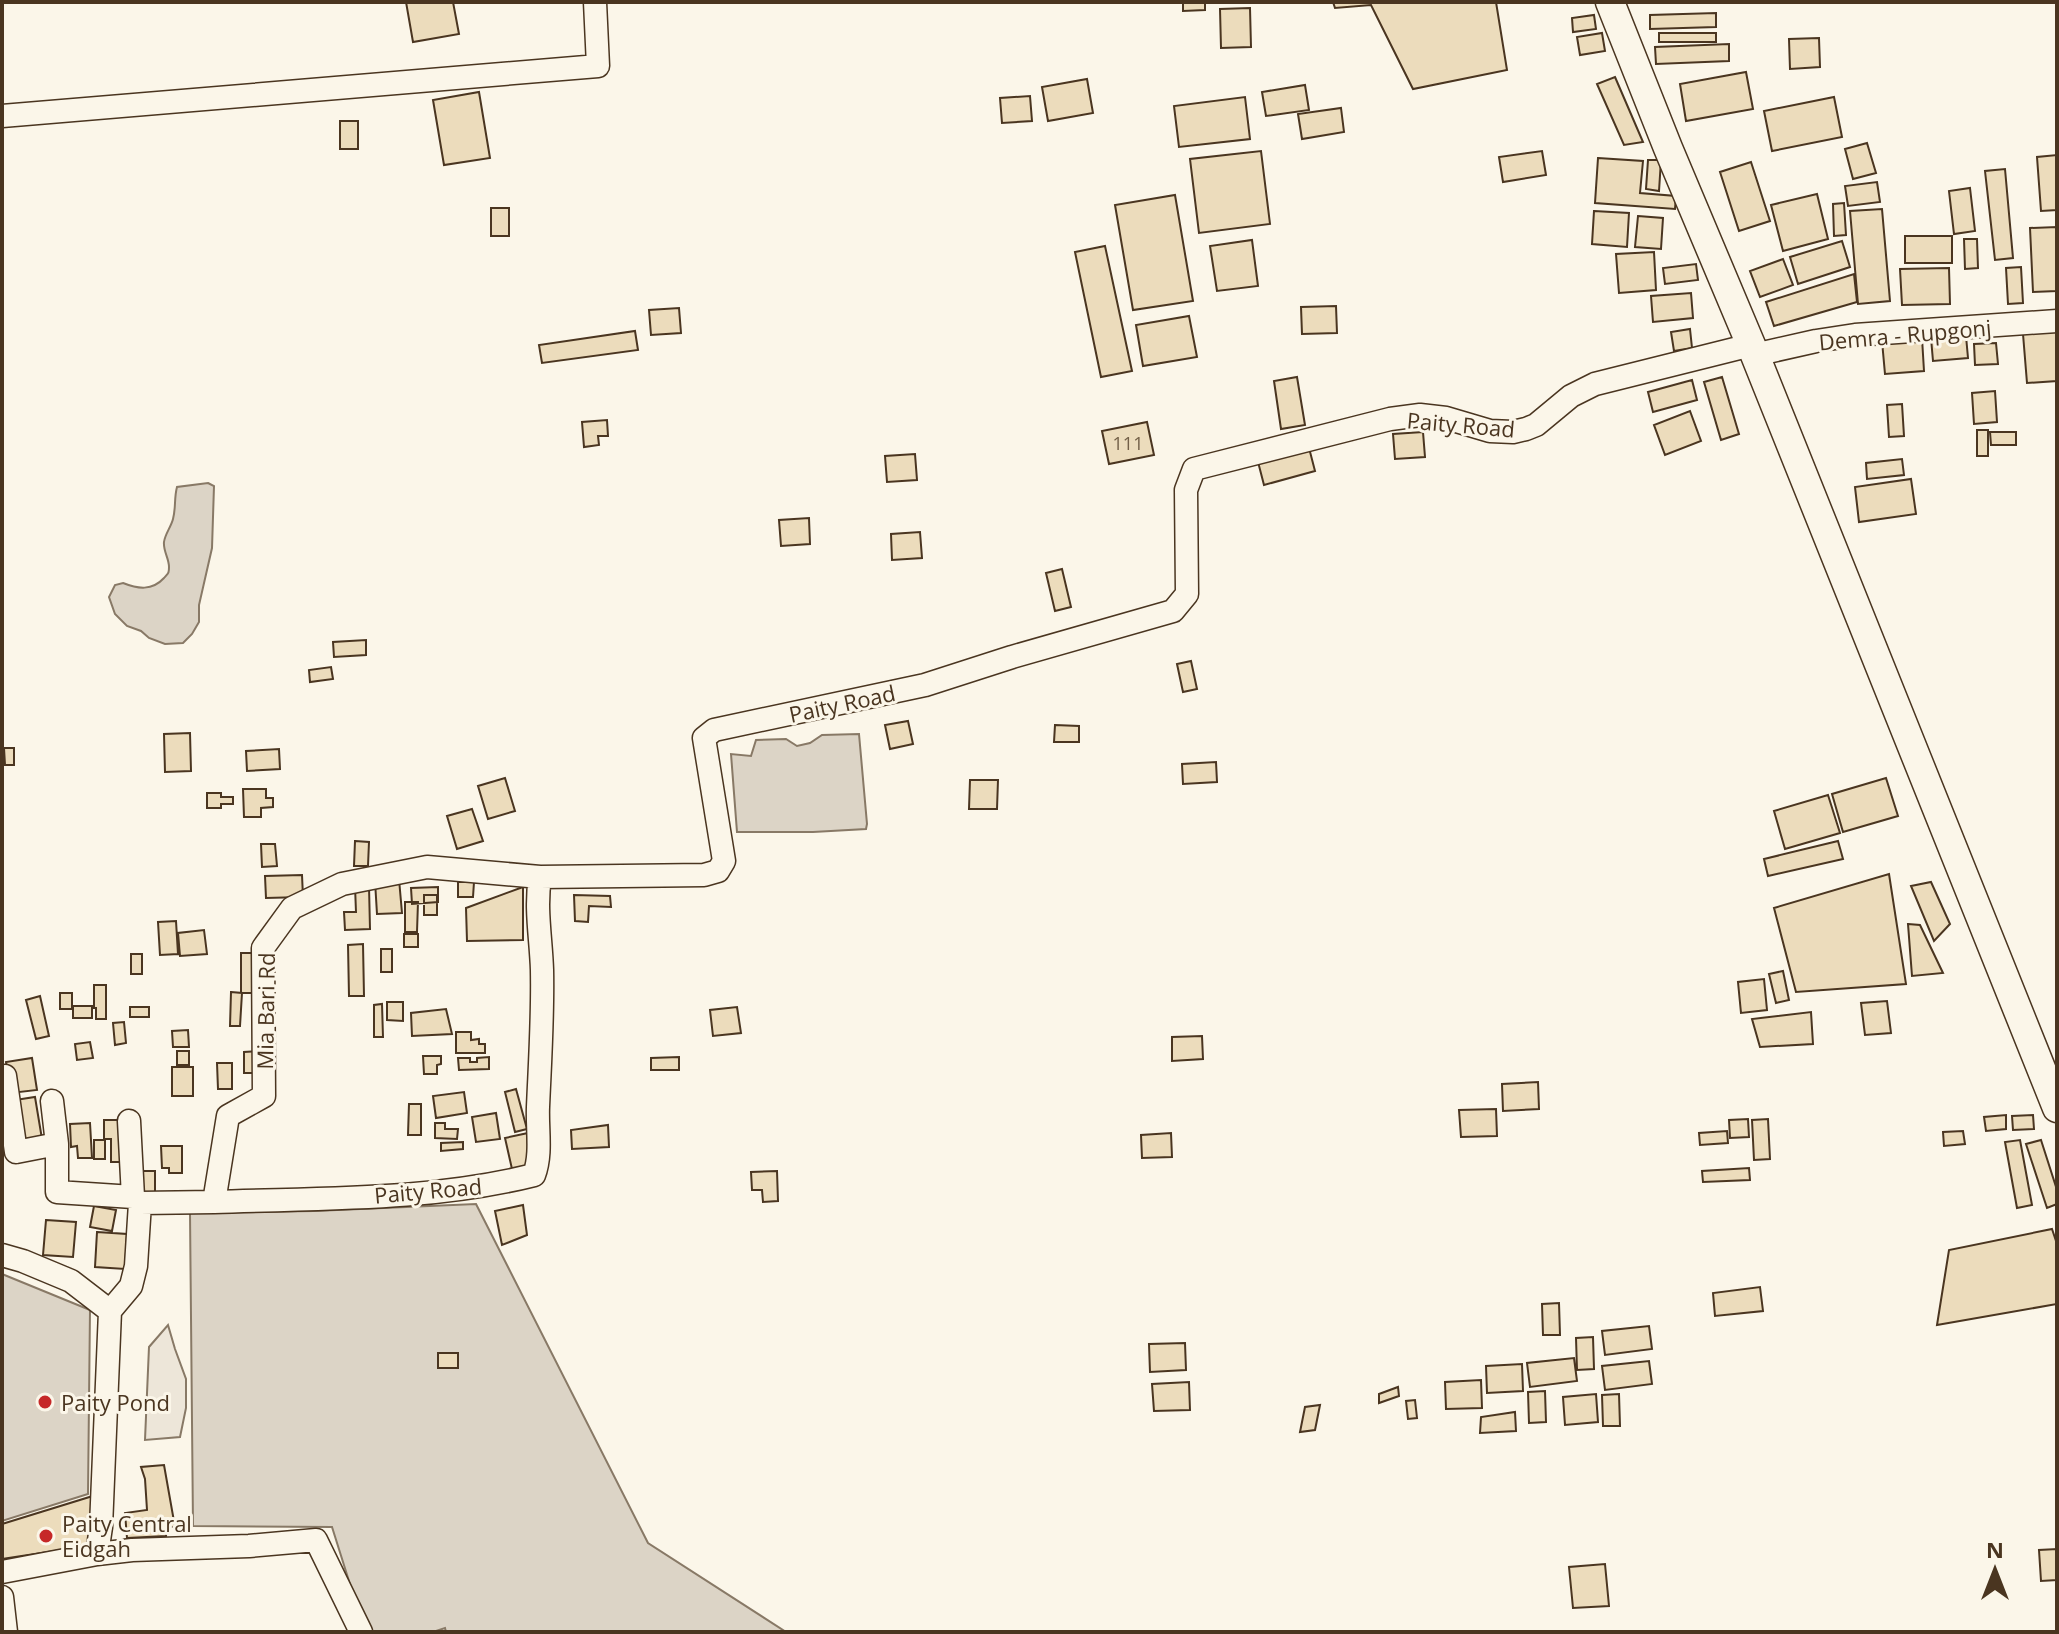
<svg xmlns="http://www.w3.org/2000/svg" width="2059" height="1634" font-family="'Open Sans',sans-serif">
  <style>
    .green { fill: #ede6d9; stroke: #887966; stroke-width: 2 }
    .water { fill: #dcd4c6; stroke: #887966; stroke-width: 2 }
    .building { fill: #ecdcbc; stroke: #4a3520; stroke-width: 2 }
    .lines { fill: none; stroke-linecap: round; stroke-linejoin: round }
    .minor-casing { stroke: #4a3520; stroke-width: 25 }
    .major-casing { stroke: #4a3520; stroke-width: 31 }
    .minor { stroke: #fbf6e9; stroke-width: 22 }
    .major { stroke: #fbf6e9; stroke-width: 28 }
    .poi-dot { fill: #c62828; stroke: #fbf6e9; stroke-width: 3 }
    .labels { text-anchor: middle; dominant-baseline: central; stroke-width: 6; stroke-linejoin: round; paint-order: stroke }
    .number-label { font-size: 18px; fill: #725f47 }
    .street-label { font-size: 22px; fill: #4a3520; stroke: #fbf6e9 }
    .poi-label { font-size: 22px; fill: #4a3520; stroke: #fbf6e9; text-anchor: start }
  </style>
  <rect width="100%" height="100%" fill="#fbf6e9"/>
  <path class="green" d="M168,1325L175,1349L186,1379V1408L180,1437L145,1440L149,1347Z"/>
  <path class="water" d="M208,483L214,486L212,548L199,605V622L192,634L183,643L165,644L149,638L141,631L127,626L115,614L109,597L115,585L123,583C138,589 152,591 164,578C168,573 169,574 169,567C169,558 163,551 164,542C165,534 171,527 173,519C176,508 174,498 177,487Z
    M859,734L867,824L866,829L813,832H737L731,754L751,756L756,740L786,739L797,746L810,743L822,735Z
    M476,1204L648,1543L786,1632H446L445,1628L433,1632H365L332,1527L193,1526L190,1213L314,1211Z
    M2,1274L90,1310L88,1494L2,1521Z"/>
  <path class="building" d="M406,2H453L459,34L413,42Z
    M1183,2H1205V10L1183,11Z
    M1333,2H1496L1507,70L1413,89L1371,5L1335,8Z
    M1250,8L1251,47L1221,48L1220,9Z
    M1716,13V27L1650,29V15Z
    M1594,15L1596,29L1573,32L1572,18Z
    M1602,33L1605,51L1580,55L1577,37Z
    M1659,33H1716V42H1659Z
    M1819,38L1820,67L1790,69L1789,39Z
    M1729,44V61L1656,64L1655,47Z
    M1746,72L1753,109L1686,121L1680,84Z
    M1615,77L1643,142L1624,145L1597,84Z
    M1087,79L1093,113L1048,121L1042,87Z
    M1305,85L1309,110L1266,116L1262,92Z
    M479,92L490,158L444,165L433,100Z
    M1030,96L1032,121L1002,123L1000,98Z
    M1245,97L1250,139L1179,147L1174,106Z
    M1834,97L1842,137L1772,151L1764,111Z
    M1341,108L1344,132L1302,139L1298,114Z
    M340,121H358V149H340Z
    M1867,143L1876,173L1853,179L1845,149Z
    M1261,151L1270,224L1199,233L1190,159Z
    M1542,151L1546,175L1503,182L1499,157Z
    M2057,155V210L2041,211L2037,157Z
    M1598,158L1643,161L1640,193L1676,196L1675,209L1595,203Z
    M1648,160H1661L1659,191L1646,189Z
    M1751,162L1770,221L1739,231L1720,172Z
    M2005,169L2013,258L1995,260L1985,171Z
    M1877,182L1880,202L1848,206L1845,186Z
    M1970,188L1975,231L1954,234L1949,191Z
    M1817,194L1828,239L1783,251L1771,205Z
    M1175,195L1193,301L1133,310L1115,205Z
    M1844,203L1846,235L1834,236L1833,204Z
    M491,208H509V236H491Z
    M1882,209L1890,301L1858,304L1850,211Z
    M1594,211L1629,213L1627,247L1592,244Z
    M1638,216L1663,218L1661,249L1635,247Z
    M2057,227V291L2033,292L2030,228Z
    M1905,236H1952V263H1905Z
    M1964,239H1977L1978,268L1965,269Z
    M1252,240L1258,286L1217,291L1210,246Z
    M1842,241L1850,267L1798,284L1790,257Z
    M1105,246L1132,371L1101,377L1075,252Z
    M1654,252L1656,290L1619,293L1616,254Z
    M1783,259L1793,285L1760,297L1750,271Z
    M1696,264L1698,280L1665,284L1663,268Z
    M2021,267L2023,303L2008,304L2006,268Z
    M1949,268L1950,304L1902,305L1900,269Z
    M1854,274L1857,302L1774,326L1766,302Z
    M1691,293L1693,318L1653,322L1651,296Z
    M1336,306L1337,333L1302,334L1301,307Z
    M679,308L681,333L651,335L649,310Z
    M1189,316L1197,357L1143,366L1136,325Z
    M1690,329L1692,348L1674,351L1671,332Z
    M635,331L638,350L542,363L539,345Z
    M2057,331V381L2027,383L2023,334Z
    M1966,336L1968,358L1933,361L1931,338Z
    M1922,338L1924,371L1885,374L1882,341Z
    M1996,343L1998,364L1975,365L1974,344Z
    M1297,377L1305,425L1281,429L1274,381Z
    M1722,377L1739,434L1721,440L1704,382Z
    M1692,380L1697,400L1653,412L1648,392Z
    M1995,391L1997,422L1974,424L1972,393Z
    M1902,404L1904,436L1889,437L1887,405Z
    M1690,411L1701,441L1665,455L1654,425Z
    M607,420L608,436H598L599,445L584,447L582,422Z
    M1147,422L1154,455L1109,464L1102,431Z
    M1977,430H1988V456H1977Z
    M1423,432L1425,457L1395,459L1393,434Z
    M1990,432H2016V445H1991Z
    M1308,444L1315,471L1264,485L1257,458Z
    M915,454L917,480L887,482L885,456Z
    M1902,459L1904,475L1867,479L1866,463Z
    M1911,479L1916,514L1859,522L1855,487Z
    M809,518L810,544L781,546L779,520Z
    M920,532L922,558L892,560L891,534Z
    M1062,569L1071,607L1055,611L1046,573Z
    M366,640V655L334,657L333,642Z
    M1191,661L1197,689L1183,692L1177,664Z
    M331,667L333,679L310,682L309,670Z
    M908,721L913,744L890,749L885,725Z
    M1055,725L1079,726V742H1054Z
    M190,733L191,771L165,772L164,734Z
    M4,748H14V765H5Z
    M279,749L280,769L247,771L246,751Z
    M1216,762L1217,782L1183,784L1182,764Z
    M505,778L515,811L488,819L478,786Z
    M1886,778L1898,816L1843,832L1832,794Z
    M970,780H998L997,809H969Z
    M243,789H266V798H273V807L261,808V817H244Z
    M207,793H221V797H233V804H221V808H207Z
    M1828,795L1840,833L1785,849L1774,811Z
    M472,809L483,841L457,849L447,816Z
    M355,841L369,842L368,866H354Z
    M1838,841L1843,859L1768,876L1764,859Z
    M261,844H275L277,866L262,867Z
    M1889,874L1906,984L1796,992L1774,908Z
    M302,875L303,897L266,898L265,876Z
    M399,879L402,913L377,914L375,881Z
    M458,882H474L473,897H458Z
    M1931,882L1950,924L1934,941L1911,886Z
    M355,886H369L370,929L345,930L344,912H356Z
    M438,887V902L412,904L411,888Z
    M523,887V940L467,941L466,908Z
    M424,895H437V915H424Z
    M574,895L610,896L611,907L589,906L588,922L575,921Z
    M405,902H418L417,932H405Z
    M176,921L178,954L160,955L158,922Z
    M1908,924L1920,925L1943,973L1912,976Z
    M204,930L207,954L180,956L178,933Z
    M404,934H418V947H404Z
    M363,944L364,996H349L348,945Z
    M381,949H392V972H381Z
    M241,953H255V993H241Z
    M131,954H142V974H131Z
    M1783,971L1789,1000L1776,1003L1769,974Z
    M1764,979L1767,1010L1741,1013L1738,982Z
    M94,985H106V1019H96V1008H94Z
    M231,992L242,993L240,1026H230Z
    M60,993H72V1009H60Z
    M40,996L49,1036L36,1039L26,1000Z
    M1887,1001L1891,1033L1865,1035L1861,1003Z
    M387,1002H403V1021L387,1020Z
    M382,1004L383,1037H374V1005Z
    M73,1006H92V1018H73Z
    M130,1007H149V1017H130Z
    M737,1007L741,1033L713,1036L710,1010Z
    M446,1009L452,1034L412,1036L411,1013Z
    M1811,1012L1813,1044L1760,1047L1752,1019Z
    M124,1022L126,1043L115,1045L113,1023Z
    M188,1030L189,1047H173L172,1031Z
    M456,1032H471V1040L479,1039V1044H485V1053H456Z
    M1202,1036L1203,1059L1172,1061V1037Z
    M90,1042L93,1058L77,1060L75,1044Z
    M177,1051H189V1065H177Z
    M262,1051L255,1073H244V1052Z
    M423,1056H441V1064L437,1065V1074H424Z
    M489,1057V1069L459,1070L458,1058H470V1062H477V1058Z
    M679,1057V1070H651V1058Z
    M32,1058L37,1090L11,1093L6,1062Z
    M217,1063H232V1089H218Z
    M172,1067H193V1096H172Z
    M1538,1082L1539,1109L1503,1111L1502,1084Z
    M516,1089L527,1129L515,1132L505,1092Z
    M464,1092L467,1113L436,1118L433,1096Z
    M35,1097L42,1139L22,1142L15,1100Z
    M409,1104H421V1135H408Z
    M1496,1109L1497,1136L1461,1137L1459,1110Z
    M496,1113L500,1139L476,1142L472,1117Z
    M2006,1115V1129L1986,1131L1984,1117Z
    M2033,1115L2034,1129L2013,1130L2012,1116Z
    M1748,1119L1749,1137L1730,1138L1729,1120Z
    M1768,1119L1770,1159L1754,1160L1752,1120Z
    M104,1120H123V1162H111V1139H104Z
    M90,1123L92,1158H78L77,1146L71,1147L70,1124Z
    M435,1123H445V1129H458L457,1139L435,1138Z
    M608,1125L609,1147L572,1149L571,1130Z
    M1727,1131L1728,1143L1700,1145L1699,1133Z
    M1963,1131L1965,1144L1944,1146L1943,1132Z
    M528,1133L534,1164L512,1169L505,1138Z
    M1171,1133L1172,1157L1142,1158L1141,1135Z
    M94,1140H105V1159H94Z
    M2020,1140L2032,1205L2017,1208L2005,1142Z
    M2041,1140L2057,1190V1204L2047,1208L2026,1144Z
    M463,1142V1149L441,1151V1143Z
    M161,1146H182V1173H169V1168H162Z
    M1749,1168L1750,1180L1703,1182L1702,1171Z
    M134,1171H155V1198L135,1193Z
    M777,1171L778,1201L763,1202L762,1190H752L751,1172Z
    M523,1205L527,1235L502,1245L495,1211Z
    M94,1206L116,1210L112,1231L90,1227Z
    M46,1220L76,1222L73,1257L43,1255Z
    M2052,1229L2057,1244V1304L1937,1325L1949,1250Z
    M97,1232L127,1234L125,1269L95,1267Z
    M1760,1287L1763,1311L1715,1316L1713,1293Z
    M1559,1303L1560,1335H1543L1542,1304Z
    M1649,1326L1652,1349L1605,1355L1602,1331Z
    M1593,1337L1594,1369L1577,1370L1576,1338Z
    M1185,1343L1186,1370L1150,1372L1149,1344Z
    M438,1353H458V1368H438Z
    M1574,1358L1577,1381L1530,1387L1527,1363Z
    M1649,1361L1652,1384L1605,1390L1602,1366Z
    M1522,1364L1523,1391L1487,1393L1486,1366Z
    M1481,1380L1482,1408L1446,1409L1445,1382Z
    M1189,1382L1190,1410L1154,1411L1152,1384Z
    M1398,1387L1399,1396L1379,1403V1394Z
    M1545,1391L1546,1422L1529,1423L1528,1392Z
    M1596,1394L1598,1422L1565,1425L1563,1397Z
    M1619,1394L1620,1426H1603L1602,1395Z
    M1415,1400L1417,1418L1408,1419L1406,1401Z
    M1320,1405L1315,1430L1300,1432L1305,1407Z
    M1515,1412L1516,1431L1480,1433L1481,1417Z
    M164,1465L175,1527H167L166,1536L127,1538L125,1513L147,1510L145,1479L141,1467Z
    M96,1495L92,1526L87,1546L2,1559V1524Z
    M2057,1549V1580L2041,1581L2039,1550Z
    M1605,1564L1609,1606L1573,1608L1569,1567Z"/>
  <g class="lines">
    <defs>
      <path id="minor" d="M2,116L598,66L595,2
        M1754,355L1816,341L1855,335L2057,321
        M2,1077L5,1076L16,1152L57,1144
        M52,1101L57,1144V1192L133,1197L140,1203
        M129,1121L133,1197
        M214,1202C321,1198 430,1201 534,1175C542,1154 537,1129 538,1107C540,1061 543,1016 542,970C541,938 535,909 540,877L704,875L718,871L724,861L704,738L714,730L925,685L1012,657L1173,611L1187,594L1186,490L1194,469L1390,419L1420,415L1446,418L1490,431L1513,432L1526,429L1536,425L1571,396L1595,384L1751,345
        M140,1203L214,1202L228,1116L264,1096L263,948L292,908L342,884L427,867L540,877
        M2,1255L23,1261L71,1281L110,1311
        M110,1311L131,1286L136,1266L140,1203
        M97,1554L132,1550L249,1546L316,1540L361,1632
        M2,1572L97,1554L101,1527L110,1311
        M2,1597L6,1632"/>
      <path id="major" d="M1610,2L1668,148L1751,345L2057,1108"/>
    </defs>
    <use href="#minor" class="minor-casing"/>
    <use href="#major" class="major-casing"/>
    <use href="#minor" class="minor"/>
    <use href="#major" class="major"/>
  </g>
  <g class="poi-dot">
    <circle cx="45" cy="1402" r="8"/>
    <circle cx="46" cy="1536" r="8"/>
  </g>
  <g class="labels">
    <g class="number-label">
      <text x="1128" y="443">111</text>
    </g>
    <g class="street-label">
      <text transform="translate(1905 334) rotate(-5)">Demra - Rupgonj</text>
      <text transform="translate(1461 424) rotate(5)">Paity Road</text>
      <text transform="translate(842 703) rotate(-12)">Paity Road</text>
      <text transform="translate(265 1011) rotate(-89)">Mia Bari Rd</text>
      <text transform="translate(428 1190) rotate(-5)">Paity Road</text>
    </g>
    <g class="poi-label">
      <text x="61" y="1402">Paity Pond</text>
      <text x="62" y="1523">Paity Central<tspan x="62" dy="25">Eidgah</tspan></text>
    </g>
  </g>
  <rect width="2059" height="1634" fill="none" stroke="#4a3520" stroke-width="8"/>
  <g transform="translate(1995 1570)" stroke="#fbf6e9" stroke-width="6" paint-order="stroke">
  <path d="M0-6L14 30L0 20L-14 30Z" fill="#4a3520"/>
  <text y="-12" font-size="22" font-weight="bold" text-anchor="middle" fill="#4a3520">N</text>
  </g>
</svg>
